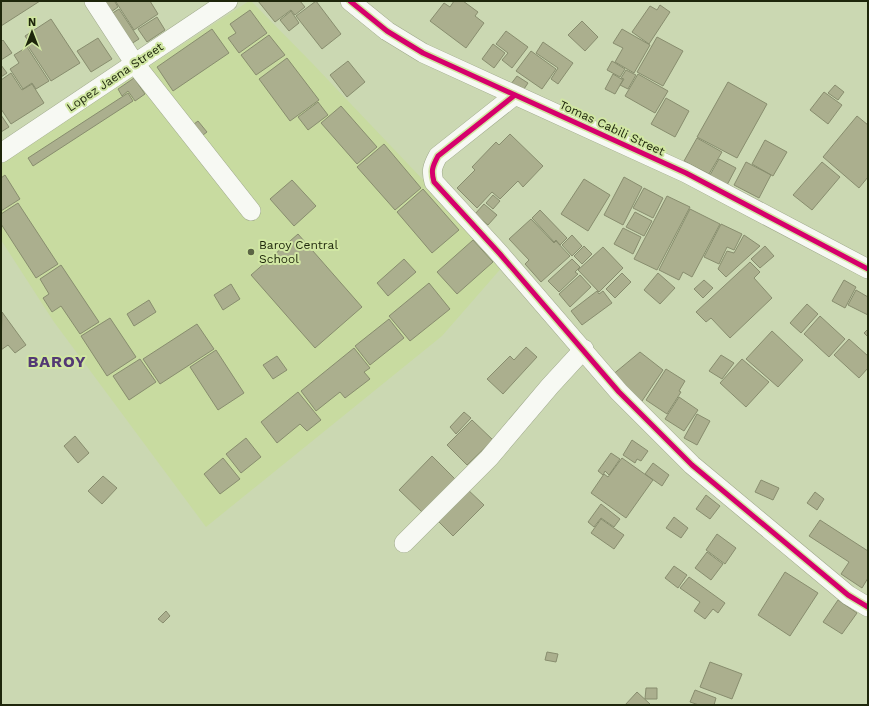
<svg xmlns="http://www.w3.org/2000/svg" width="869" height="706" font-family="'Work Sans',sans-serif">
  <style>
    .built { fill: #c8dba0 }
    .building { fill: #abaf8e; stroke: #888d6e }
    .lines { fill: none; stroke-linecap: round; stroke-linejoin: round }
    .minor-casing { stroke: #9ea88a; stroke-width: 20 }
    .minor { stroke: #f7f9f3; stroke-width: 19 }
    .cycleway-casing { stroke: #d1e7a3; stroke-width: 8 }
    .cycleway { stroke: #d6006c; stroke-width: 5 }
    .poi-dot { fill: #5b6445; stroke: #d1e7a3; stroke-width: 1.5 }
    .labels { text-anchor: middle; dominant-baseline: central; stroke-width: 4; stroke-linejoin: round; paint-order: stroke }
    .street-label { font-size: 12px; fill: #1e260b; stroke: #d1e7a3 }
    .poi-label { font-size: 12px; fill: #1e260b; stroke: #d1e7a3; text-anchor: start }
    .district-label { font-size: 16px; font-weight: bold; letter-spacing: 1px; fill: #533974; stroke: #d1e7a3 }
  </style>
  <rect width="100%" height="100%" fill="#cbd8b2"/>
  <path class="built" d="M249,1H251L311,62L504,265L442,336L206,527L54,322L1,240V163Z"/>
  <path class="building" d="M1,1H40L1,26Z
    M104,1H115V2L118,7L111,12Z
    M118,1H150L158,14L134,30L116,2Z
    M258,1H300L305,7L295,15L291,10L275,22Z
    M316,1L341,34L322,49L296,16Z
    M454,1H463L478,12L475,16L484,23L466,48L430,21L444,3L450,7Z
    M660,5L670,12L649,44L632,32L650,6L657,10Z
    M119,9L139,39L131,44L111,14Z
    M250,10L267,33L239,53L228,38L236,33L230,24Z
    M291,11L299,23L289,31L280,20Z
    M157,17L165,30L147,42L138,29Z
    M51,19L80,63L51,81L28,46L30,44L25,36Z
    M582,21L598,37L585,51L568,35Z
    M212,29L229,53L173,91L157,67Z
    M622,29L650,45L634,73L615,62L623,48L613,43Z
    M506,31L528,47L512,68L502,60L508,53L496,44Z
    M269,35L285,55L256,75L241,55Z
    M657,37L683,51L663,86L637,72Z
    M98,38L112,59L91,72L77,51Z
    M3,40L12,53L1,60V42Z
    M543,42L573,63L558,84L551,79L558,68L536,53Z
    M493,44L505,53L494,68L482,59Z
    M27,47L49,81L36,89L32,83L23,89L10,69L19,63L14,55Z
    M531,51L556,69L542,89L516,71Z
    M287,58L319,100L290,121L259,79Z
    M348,61L365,82L347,97L330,75Z
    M612,61L625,69L620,77L607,70Z
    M1,65L7,73L1,77Z
    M626,70L636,75L628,89L620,85L624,79L621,78Z
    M11,73L22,90L32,84L44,103L11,124L1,109V80Z
    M613,74L623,80L615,94L605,89Z
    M638,74L668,91L655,113L625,96Z
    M517,76L528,83L522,92L511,84Z
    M134,78L145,94L135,101L128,91L122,96L118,89Z
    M728,82L767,104L737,158L697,137Z
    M835,85L844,92L838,100L828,93Z
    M824,92L842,105L828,124L810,110Z
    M128,93L133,101L33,166L28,158Z
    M666,98L689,111L675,137L651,124Z
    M318,102L328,115L308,130L298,117Z
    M341,106L377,147L357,164L321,123Z
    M1,115L9,127L1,132Z
    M857,116L868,125V177L859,188L823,157Z
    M198,121L207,132L199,138L190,127Z
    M510,134L543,166L523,187L518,181L500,199L492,192L477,208L457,188L475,170L472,167L496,142L499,145Z
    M697,138L722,152L709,174L684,161Z
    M765,140L787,152L773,176L752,164Z
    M384,144L421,188L395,210L357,167Z
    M719,159L736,168L727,185L710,175Z
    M746,162L771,175L759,198L734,185Z
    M822,162L840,177L812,210L793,195Z
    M5,175L20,199L1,211V178Z
    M624,177L642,187L623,225L604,215Z
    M584,179L610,195L588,231L561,214Z
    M292,180L316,206L294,226L270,199Z
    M644,188L663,198L653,218L633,208Z
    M423,189L459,230L432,253L397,212Z
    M493,195L500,201L493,209L486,203Z
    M667,196L690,207L657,270L634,259Z
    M18,203L58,264L36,278L1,224V214Z
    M484,204L497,215L488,225L475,214Z
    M690,209L720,224L692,277L683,272L679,280L659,270Z
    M540,210L567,238L560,245L556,240L554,242L532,218Z
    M635,212L652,221L644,236L626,227Z
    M531,219L554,243L556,241L570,256L541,282L525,264L529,260L509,239Z
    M721,224L742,234L734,250L727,247L719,264L704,257Z
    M623,228L641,237L633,254L614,244Z
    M298,234L362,307L315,348L251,275Z
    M572,235L582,246L572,256L562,245Z
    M744,235L760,246L726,277L718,269L727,251L734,253Z
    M473,240L493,262L457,294L437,272Z
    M584,246L592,254L582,264L574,256Z
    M765,246L774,256L760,268L751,259Z
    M603,247L623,268L599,292L578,270Z
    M404,259L416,272L388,296L377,283Z
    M572,259L580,267L575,272L578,274L559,292L548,281Z
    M750,262L760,272L754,278L772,298L730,338L711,318L706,322L696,312Z
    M61,265L99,322L80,334L61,306L52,312L43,298L49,294L40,279Z
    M622,273L631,282L615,298L606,289Z
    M658,273L675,288L660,304L644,290Z
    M580,275L591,287L570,307L559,294Z
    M704,280L713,288L703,298L694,289Z
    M844,280L856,287L845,308L832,301Z
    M429,283L450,309L410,341L389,316Z
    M231,284L240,299L223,310L214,295Z
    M856,290L868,297V315L848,305Z
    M597,291L599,294L603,291L612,303L582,325L571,311Z
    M149,300L156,312L134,326L127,314Z
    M807,304L818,314L801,333L790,323Z
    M2,312L26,345L15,353L8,345L1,350Z
    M820,316L845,339L829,357L804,334Z
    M110,318L136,357L107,376L81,336Z
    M389,319L404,338L370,365L355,346Z
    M197,324L214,349L160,384L143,359Z
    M868,329V337L864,333Z
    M772,331L803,360L778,387L746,359Z
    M849,339L868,356V368L859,378L834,355Z
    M526,347L537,357L503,394L487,379L510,356L514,360Z
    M354,348L370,368L364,372L370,379L345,398L340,392L316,411L301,391Z
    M216,350L244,393L218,410L190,367Z
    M640,352L663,370L640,404L611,376Z
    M721,355L734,363L722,379L709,371Z
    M277,356L287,370L273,379L263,365Z
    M140,359L156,382L129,400L113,376Z
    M742,359L769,382L746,407L720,383Z
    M666,369L685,381L679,391L681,392L667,414L646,400Z
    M298,392L321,420L307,431L300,424L277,443L261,422Z
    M679,397L698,410L684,431L665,419Z
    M464,412L471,418L456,434L450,427Z
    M697,414L710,421L697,445L684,438Z
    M472,420L493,440L467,465L447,445Z
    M75,436L89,453L78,463L64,446Z
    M246,438L261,457L241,473L226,454Z
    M632,440L648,451L641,461L637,459L635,463L623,455Z
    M611,453L620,459L609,475L605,471L603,475L598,471Z
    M432,456L455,479L422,512L399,490Z
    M223,458L240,479L220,494L204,474Z
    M622,458L653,480L626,518L591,493L604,474L608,477Z
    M653,463L669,475L662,486L645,474Z
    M103,476L117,488L102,504L88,491Z
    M761,480L779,488L773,500L755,492Z
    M465,487L484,505L453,536L435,518Z
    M815,492L824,499L817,510L807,503Z
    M706,495L720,506L710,519L696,509Z
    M601,504L620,519L614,527L601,518L594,527L588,522Z
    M674,517L688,528L681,538L666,528Z
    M601,519L624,535L614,549L591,533Z
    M820,520L868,551V578L862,588L841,574L849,562L809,536Z
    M717,534L736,548L725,564L706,550Z
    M707,552L723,564L711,580L695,568Z
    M674,566L687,575L678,588L665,578Z
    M785,572L818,593L790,636L758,615Z
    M689,577L725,603L718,613L713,609L705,619L694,611L700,602L680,588Z
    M838,600L857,613L842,634L823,622Z
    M166,611L170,616L163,623L158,619Z
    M547,652L558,654L556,662L545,660Z
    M710,662L742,674L732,699L700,687Z
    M646,688H657V699H645Z
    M695,690L716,698L714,705H699L690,702Z
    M637,692L650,704L649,705H625Z"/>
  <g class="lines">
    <defs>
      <path id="minor" d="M94,1L135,64L251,211
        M350,1L387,31L423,53L686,173L868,269
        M515,95L438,156C432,167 431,171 434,182L500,254L619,392L692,465L848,595L868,607
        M1,153L228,1
        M404,543L489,458L550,386L584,349"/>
    </defs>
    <use href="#minor" class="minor-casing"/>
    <use href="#minor" class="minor"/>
    <defs>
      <path id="cycleway" d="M350,1L387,31L423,53L686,173L868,269
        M515,95L438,156C432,167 431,171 434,182L500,254L619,392L692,465L848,595L868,607"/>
    </defs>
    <use href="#cycleway" class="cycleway-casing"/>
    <use href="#cycleway" class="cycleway"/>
  </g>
  <circle class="poi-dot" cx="251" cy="252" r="4"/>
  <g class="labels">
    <g class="street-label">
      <text transform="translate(115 77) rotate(-34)">Lopez Jaena Street</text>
      <text transform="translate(612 128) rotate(25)">Tomas Cabili Street</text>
    </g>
    <g class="poi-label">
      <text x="259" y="245">Baroy Central<tspan x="259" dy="14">School</tspan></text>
    </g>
    <g class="district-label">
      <text x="57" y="361">BAROY</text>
    </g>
  </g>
  <rect width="869" height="706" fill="none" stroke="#1e260b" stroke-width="4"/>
  <g transform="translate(32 32)" stroke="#d1e7a3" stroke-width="3" paint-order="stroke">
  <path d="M0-3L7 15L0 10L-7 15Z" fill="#1e260b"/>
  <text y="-6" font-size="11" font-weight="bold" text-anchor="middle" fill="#1e260b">N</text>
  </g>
</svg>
